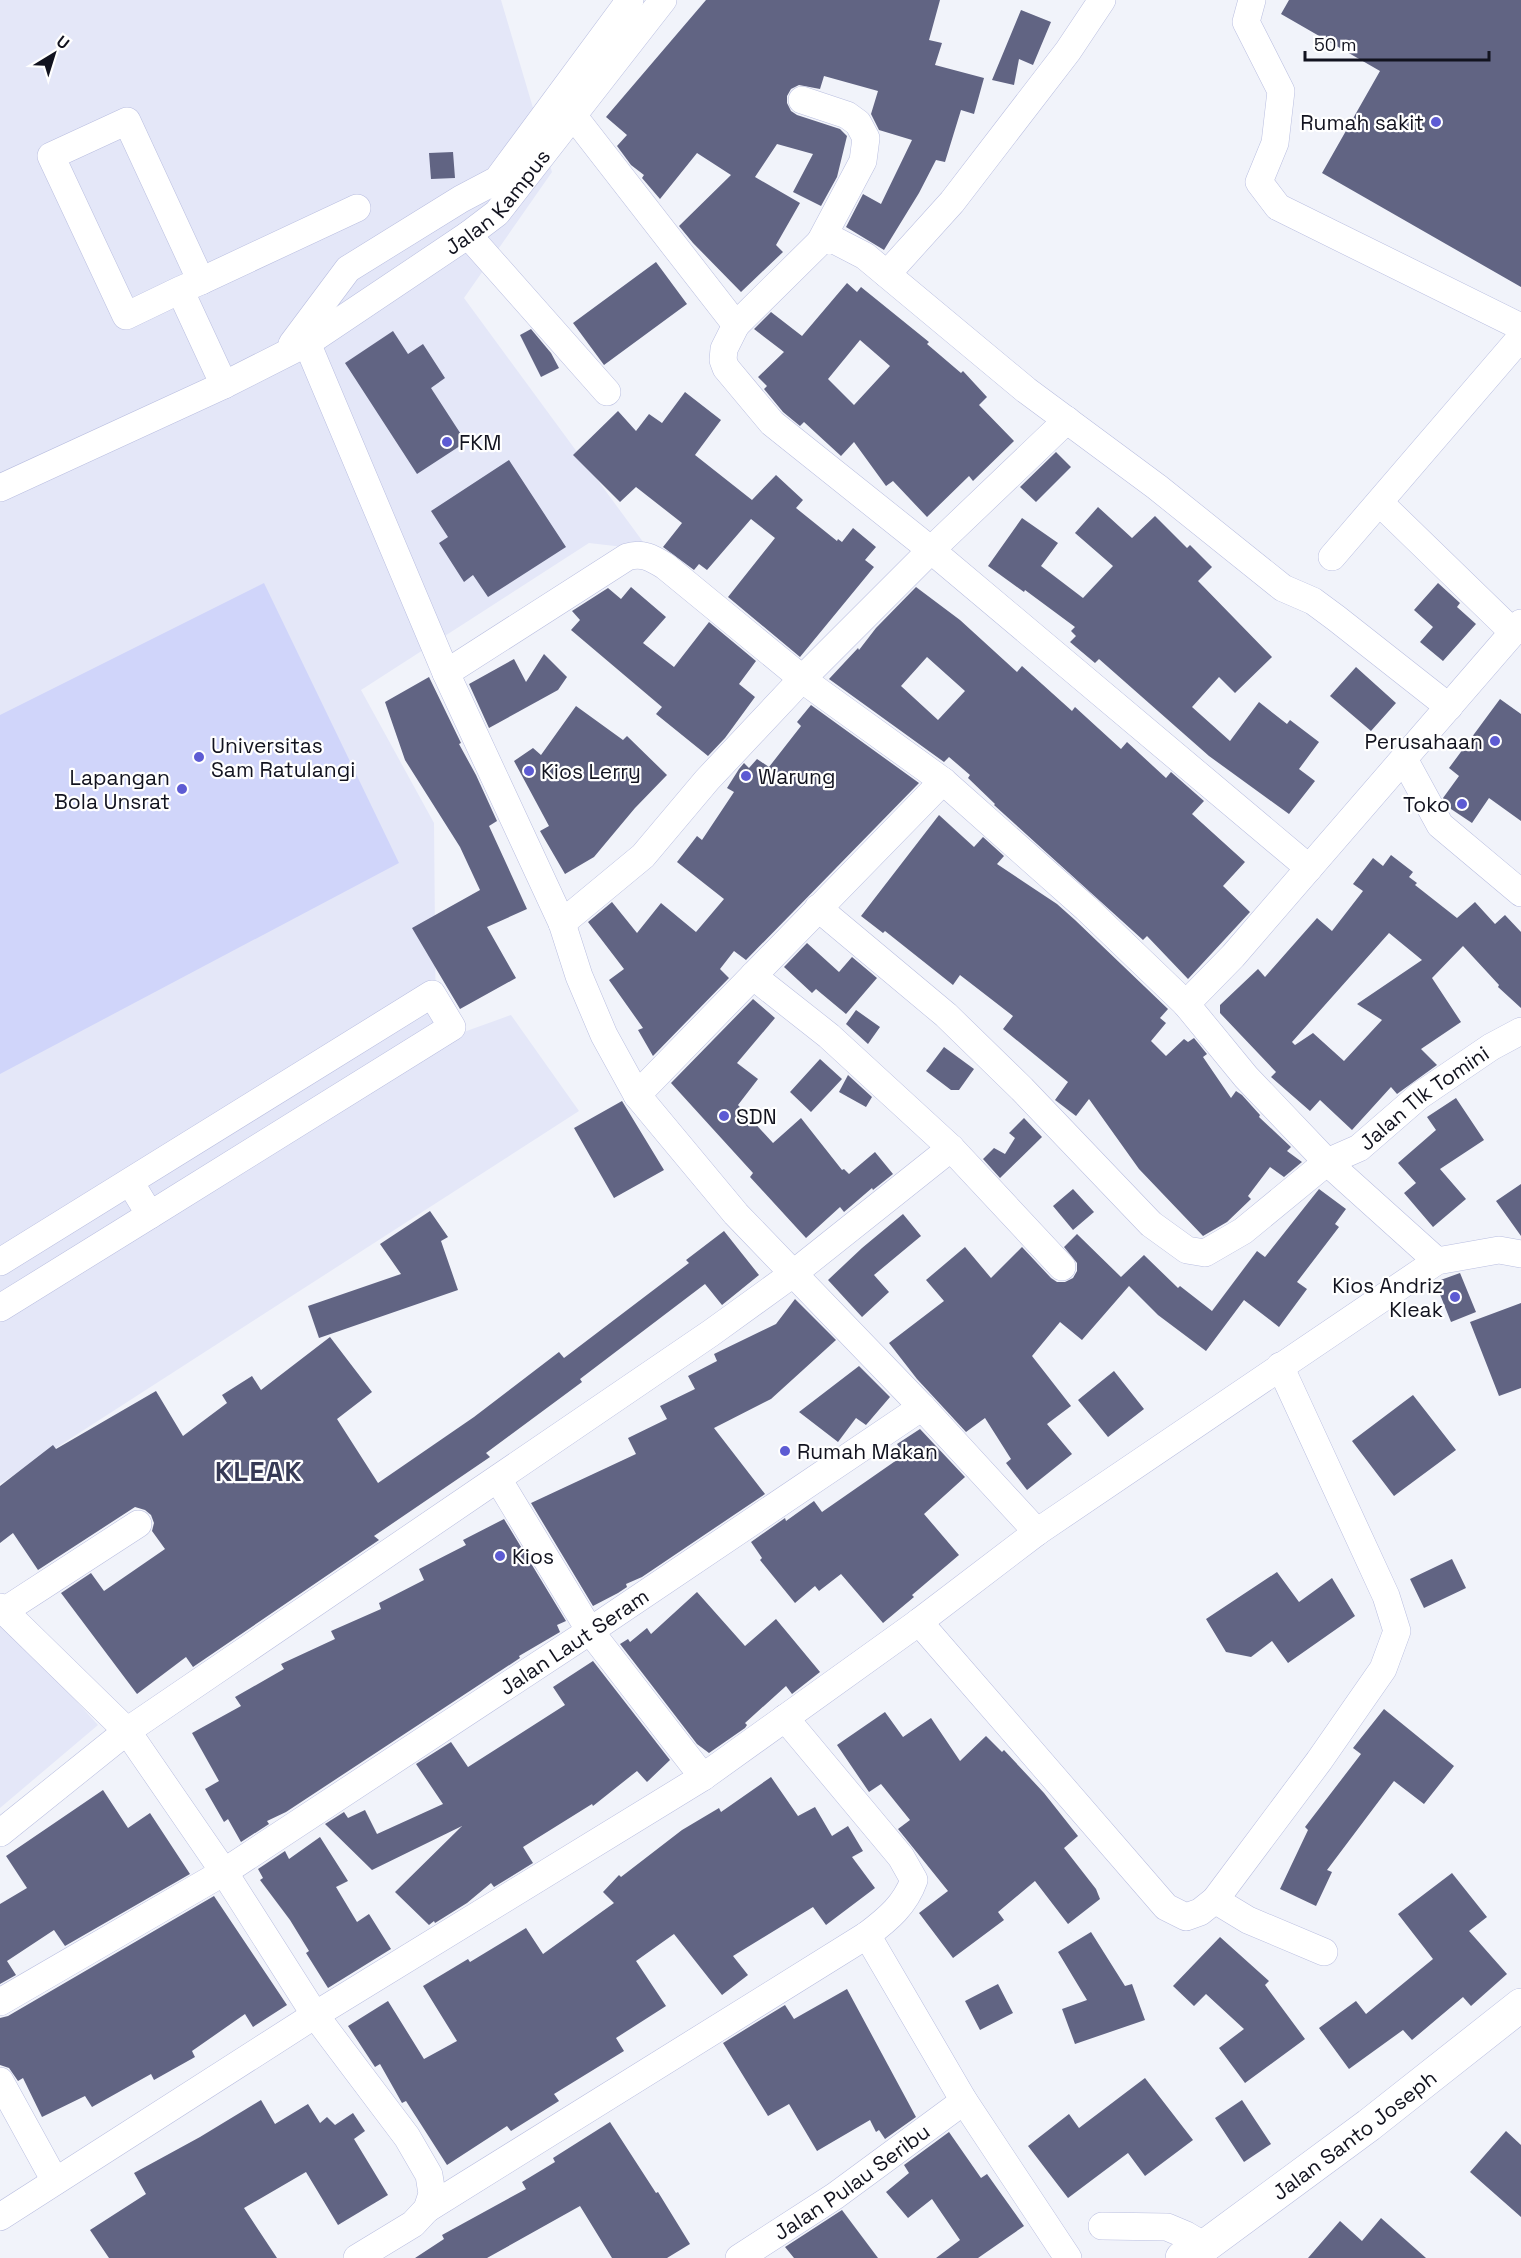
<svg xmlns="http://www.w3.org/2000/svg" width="1521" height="2258" font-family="'Space Grotesk',sans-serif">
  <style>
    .built { fill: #e4e7f8 }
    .green { fill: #d0d5fa }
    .building { fill: #616483; fill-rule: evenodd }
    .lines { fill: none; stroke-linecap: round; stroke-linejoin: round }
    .minor-casing { stroke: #b9bee0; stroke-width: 28 }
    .major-casing { stroke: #b9bee0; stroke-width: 34 }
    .minor { stroke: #fff; stroke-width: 27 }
    .major { stroke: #fff; stroke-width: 33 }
    .poi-dot { fill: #5d5bd3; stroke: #fff; stroke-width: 2 }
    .labels { text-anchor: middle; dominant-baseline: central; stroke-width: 4.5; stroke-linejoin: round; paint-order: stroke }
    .poi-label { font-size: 21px; fill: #12131f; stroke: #fff; text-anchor: start }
    .street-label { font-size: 21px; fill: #12131f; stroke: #fff }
    .district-label { font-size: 27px; font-weight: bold; letter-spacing: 1.5px; fill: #363955; stroke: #fff }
  </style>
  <rect width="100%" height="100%" fill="#f1f3fa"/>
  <path class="built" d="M0,0H501L552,172L464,298L649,550L589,543L361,690L434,823L436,1042L511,1015L579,1111L0,1484Z
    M0,1617L98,1725L0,1808Z"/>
  <path class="green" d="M264,583L399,863L0,1074V715Z"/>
  <path class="building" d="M706,0H940L929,40L942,43L935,65L984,78L974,114L961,110L945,162L936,160L919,193L884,250L846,227L863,194L881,204L912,140L879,130L871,114L878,91L824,76L820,89L799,85L791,89L787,96V103L791,111L797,115L840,129L847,136L837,177L821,206L793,192L813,154L777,144L755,177L800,203L776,245L783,252L741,292L693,243L679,226L731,175L697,153L660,199L642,178L644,175L631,165L617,146L627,135L606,117Z
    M1289,0H1521V287L1322,173L1380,71L1281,14Z
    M1021,10L1051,22L1033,65L1019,59L1014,85L992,80Z
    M453,152L455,178L431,179L429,153Z
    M656,262L687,304L604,365L573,323Z
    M847,283L857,292L861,287L929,342L927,344L961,373L963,371L987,397L979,405L1014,441L973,481L969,476L927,517L893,481L886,486L854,442L841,456L804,422L800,426L783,412L764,389L767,386L758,377L784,352L754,329L771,312L802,336ZM860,340L890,366L854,405L828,379Z
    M531,329L551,353L559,368L541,377L520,335Z
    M393,331L408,354L423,344L445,378L431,388L466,442L417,474L345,363Z
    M685,392L721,420L695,455L752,500L776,475L803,500L796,508L837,541L838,539L842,542L853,528L876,547L865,560L874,567L800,657L728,597L775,538L751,519L707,570L699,564L694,570L663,547L682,523L636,487L620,502L573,455L618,411L636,431L649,414L662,423Z
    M1056,452L1071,467L1036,502L1020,487Z
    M509,460L566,547L488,597L473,575L464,582L439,543L448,537L431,511Z
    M1098,507L1132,538L1155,516L1187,548L1190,545L1212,567L1198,581L1272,657L1235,693L1219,677L1192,707L1230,741L1259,702L1287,724L1290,720L1319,742L1299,769L1315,781L1289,814L1209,756L1099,659L1095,663L1070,642L1076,636L1071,631L1075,627L1025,590L1024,592L988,566L1022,518L1058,543L1041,566L1083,598L1113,566L1075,533Z
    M1438,583L1460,603L1457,607L1476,624L1443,661L1420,642L1433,627L1414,610Z
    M631,587L666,617L643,643L674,667L709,622L756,661L739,684L755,697L725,738L708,756L656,714L662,707L571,630L580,620L572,611L608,588L621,599Z
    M916,587L960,620L1017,672L1022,666L1072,711L1075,707L1121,749L1127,742L1166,778L1171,772L1204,801L1192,814L1245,862L1223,886L1250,912L1188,979L1147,936L1143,940L994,805L995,804L968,778L970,775L949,757L944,762L829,679L858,648L859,650L876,628ZM927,657L965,691L938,720L901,686Z
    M544,654L567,677L558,690L489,728L469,684L514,659L526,682Z
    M1356,667L1396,703L1371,731L1330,696Z
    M429,677L461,743L459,744L476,775L497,821L489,826L527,909L487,927L516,978L460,1009L412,928L480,890L460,847L405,760L385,702Z
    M1500,699L1521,714V821L1489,798L1472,823L1448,807L1443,798L1459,776L1449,768Z
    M811,705L919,783L746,960L734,951L720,969L729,978L653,1056L638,1030L643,1028L609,980L624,969L588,922L612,902L637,933L661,903L696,932L724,899L677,862L697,836L702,840L734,792L727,788L739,769L744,763L749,768L757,759L769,767L801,726L797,722Z
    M576,706L623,740L627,736L667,775L635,808L594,857L565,874L540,831L549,826L514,761L533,748L541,755Z
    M939,815L974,847L983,837L1004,856L997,864L1057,904L1075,920L1168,1009L1160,1018L1166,1023L1151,1041L1166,1056L1184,1039L1188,1042L1194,1038L1207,1054L1203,1057L1231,1098L1236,1091L1242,1095L1260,1115L1259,1117L1291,1147L1287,1151L1302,1162L1284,1177L1270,1167L1248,1196L1251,1199L1227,1222L1203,1236L1139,1169L1089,1099L1076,1116L1055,1100L1068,1082L1003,1029L1013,1016L960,975L953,985L885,931L883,933L861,916Z
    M1391,855L1413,872L1409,877L1417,883L1415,885L1457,918L1475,902L1495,924L1505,915L1521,932V1008L1498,987L1499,985L1463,946L1432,978L1461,1022L1421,1049L1437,1065L1397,1094L1391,1087L1352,1130L1320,1100L1310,1111L1271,1077L1276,1072L1220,1013V1005L1258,969L1265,977L1317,918L1332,931L1363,891L1353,884L1373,858L1383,866ZM1389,933L1422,960L1357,1004L1382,1020L1344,1061L1313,1033L1295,1045L1292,1042Z
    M807,943L839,972L852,957L877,978L846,1014L816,989L812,993L784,967Z
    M753,999L775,1018L737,1063L758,1079L738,1105L773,1143L801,1118L842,1170L844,1169L849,1174L875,1152L893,1174L873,1190L872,1188L844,1212L840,1207L806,1238L750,1177L753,1173L671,1083Z
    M856,1010L880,1027L868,1044L846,1024Z
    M944,1047L974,1069L959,1090H951L926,1071Z
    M820,1059L842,1079L811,1112L790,1092Z
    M848,1075L872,1097L866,1107L839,1092Z
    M1456,1098L1484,1140L1440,1169L1466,1199L1433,1227L1404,1193L1416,1183L1398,1163L1436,1130L1427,1117Z
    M622,1101L664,1170L614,1198L574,1128Z
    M1024,1118L1042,1137L1000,1178L983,1159L994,1148L1005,1154L1015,1138L1009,1133Z
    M1521,1184V1236L1496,1201Z
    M1073,1189L1094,1212L1073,1230L1053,1206Z
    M1319,1189L1346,1209L1335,1224L1339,1227L1297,1282L1307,1289L1279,1327L1244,1300L1206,1351L1158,1315L1129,1286L1082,1340L1060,1322L1032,1356L1071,1406L1047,1424L1072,1454L1027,1490L1006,1463L1011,1459L985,1418L966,1432L917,1379L889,1343L944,1301L926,1280L965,1247L991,1278L1022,1247L1051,1278L1057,1282H1065L1073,1278L1077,1271V1263L1064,1247L1077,1234L1121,1277L1144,1255L1178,1288L1180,1286L1212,1311L1257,1251L1265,1257Z
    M430,1211L448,1237L441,1241L458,1290L319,1338L308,1306L401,1274L380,1244Z
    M903,1214L921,1236L874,1275L889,1292L862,1317L828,1280L862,1248Z
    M724,1231L759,1275L722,1305L705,1284L580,1379L582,1382L486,1453L490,1457L374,1536L379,1540L193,1667L186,1657L137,1694L61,1593L91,1573L104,1591L165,1549L152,1531L154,1523L151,1515L145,1510L135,1507L38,1570L13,1533L0,1543V1486L53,1445L56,1449L156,1391L183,1436L227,1403L222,1395L252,1376L261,1390L330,1337L372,1392L337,1419L378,1483L474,1417L559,1352L564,1358L689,1263L686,1260Z
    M1460,1273L1476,1312L1451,1322L1435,1282Z
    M795,1299L836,1340L771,1399L714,1428L765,1494L642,1577L626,1584L627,1587L618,1593L593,1606L531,1503L636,1454L628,1438L667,1419L660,1406L695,1389L688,1376L717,1361L714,1354L776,1324Z
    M1521,1303V1388L1499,1396L1470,1322Z
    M859,1366L890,1397L866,1425L856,1418L838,1442L799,1412Z
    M1114,1371L1144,1409L1108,1437L1078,1400Z
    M1413,1395L1456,1450L1394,1496L1352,1441Z
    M920,1429L965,1477L924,1514L959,1555L912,1595L914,1597L883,1623L841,1574L819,1591L815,1586L795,1603L760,1560L762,1558L751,1542L785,1518L786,1521L814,1501L822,1512L904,1455L897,1444Z
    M504,1519L566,1621L557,1625L560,1632L519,1656L520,1658L286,1812L267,1821L269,1824L241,1842L228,1819L224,1822L205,1789L219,1781L192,1733L241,1706L235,1697L284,1669L281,1664L335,1639L331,1631L381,1609L379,1603L424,1580L419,1569L466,1545L463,1540Z
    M1452,1559L1466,1588L1424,1608L1410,1579Z
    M1277,1572L1299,1602L1332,1578L1355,1616L1288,1663L1272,1641L1251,1657L1226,1652L1206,1619Z
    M697,1592L745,1646L776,1619L820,1672L792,1694L786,1686L745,1723L747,1725L745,1728L709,1753L697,1744L620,1644L628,1639L630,1642L647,1628L651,1634Z
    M593,1661L670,1760L647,1782L637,1771L593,1806L592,1804L523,1847L533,1863L494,1887L491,1883L467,1903L435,1923L434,1921L429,1925L395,1892L462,1826L372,1870L325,1824L344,1812L348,1818L365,1810L377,1834L443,1804L416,1764L451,1742L468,1767L565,1705L553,1687Z
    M1384,1709L1454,1766L1424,1804L1394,1781L1327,1870L1332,1872L1316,1906L1280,1889L1308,1830L1305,1827L1361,1754L1353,1748Z
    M885,1712L903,1737L931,1718L960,1761L986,1736L1002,1752L1004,1750L1044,1793L1078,1836L1064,1848L1096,1889L1100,1899L1068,1924L1035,1881L998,1912L1004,1920L953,1958L919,1913L948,1891L898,1829L910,1820L881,1784L869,1792L837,1745Z
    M771,1777L798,1816L815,1807L832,1836L848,1826L863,1851L852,1857L875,1888L826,1925L813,1907L733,1956L748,1975L722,1995L674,1934L636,1961L666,2006L616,2038L624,2051L554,2094L559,2101L511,2131L507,2126L447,2165L406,2101L402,2103L380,2064L375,2067L348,2026L388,2001L424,2059L457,2041L423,1986L468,1959L470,1962L526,1928L543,1954L614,1903L603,1892L619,1875L621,1877L682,1830L719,1808L721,1812Z
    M103,1790L128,1828L150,1813L190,1874L65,1946L54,1930L7,1961L16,1975L0,1984V1904L27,1888L6,1856Z
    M320,1837L348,1881L336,1887L357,1922L369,1914L391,1949L328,1988L306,1953L309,1951L290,1920L260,1880L263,1878L258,1869L285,1851L289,1859Z
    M1452,1873L1487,1917L1469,1931L1507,1974L1471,2006L1463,1997L1412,2040L1403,2030L1349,2069L1319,2028L1356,2001L1366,2014L1433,1959L1398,1914Z
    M214,1896L287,2005L253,2027L245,2014L192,2051L195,2057L154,2080L151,2074L92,2107L85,2096L42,2117L23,2078L18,2081L9,2068L0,2065V2018L8,2016Z
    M1091,1932L1125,1986L1132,1984L1145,2020L1075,2044L1062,2009L1087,2000L1058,1952Z
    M1220,1937L1269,1981L1265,1985L1305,2039L1245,2083L1219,2048L1244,2029L1206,1994L1194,2006L1173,1986Z
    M998,1984L1013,2013L980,2030L965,2001Z
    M847,1989L916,2117L885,2139L879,2130L876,2132L870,2120L817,2151L789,2104L768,2116L723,2043L785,2005L794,2019Z
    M1145,2078L1193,2140L1145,2176L1128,2153L1068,2198L1028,2146L1069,2114L1079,2128Z
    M261,2100L275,2124L308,2104L320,2123L327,2117L335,2125L353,2113L365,2131L354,2139L388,2195L338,2225L306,2172L244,2208L277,2258H109L90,2230L146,2194L134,2173L200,2137Z
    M1242,2100L1271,2144L1244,2162L1215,2118Z
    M610,2122L656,2193L658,2192L690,2244L667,2258H612L580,2206L487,2258H415L444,2239L442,2235L526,2189L522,2182L555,2162L553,2158Z
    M1506,2131L1521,2145V2217L1470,2172Z
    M949,2132L981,2178L987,2174L1024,2226L978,2258H936L960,2240L932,2199L908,2218L886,2192L909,2173L904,2165Z
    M842,2210L878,2258H794L785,2247Z
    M1381,2218L1426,2258H1308L1340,2221L1362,2241Z"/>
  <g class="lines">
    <defs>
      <g id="minor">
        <path d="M1252,0L1246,22L1281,91L1275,143L1259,182L1278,207L1521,327"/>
        <path d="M802,100L847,115L858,123L866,138L863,161L820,242"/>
        <path d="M572,114L736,325"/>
        <path d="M468,235L607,392"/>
        <path d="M887,274L952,202L1068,51L1102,0"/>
        <path d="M201,281L357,208"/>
        <path d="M180,290L126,316L51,156L127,121L201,281L180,290L224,385"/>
        <path d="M307,343L446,673L562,923L579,976L604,1035L637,1095L736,1214L922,1407L1037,1532"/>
        <path d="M292,344L348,269L461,199L497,180L630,0"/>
        <path id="s1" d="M0,488L224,385L307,343L468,235L497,213L663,0"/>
        <path d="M1380,503L1513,632"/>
        <path d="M1332,557L1521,337"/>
        <path d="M446,673L627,557C642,552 652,558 665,566L810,685L943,781L1086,908L1186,1004"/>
        <path d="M1404,759L1440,825L1521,893"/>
        <path d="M1309,868L931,550L772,423L726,368L723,360L724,349L736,325L820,242L828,239L836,241L865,256L1026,390L1157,487L1283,588L1313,601L1336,618L1449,707"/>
        <path id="s2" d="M818,908L946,1015L1022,1089L1151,1224L1187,1250L1205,1253L1243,1231L1327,1162L1359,1148L1419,1096L1491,1047L1521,1031"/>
        <path d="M562,923L643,856L707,780L802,679L931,550L1067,420"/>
        <path d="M753,976L829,1036L951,1148L1062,1267"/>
        <path d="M637,1095L943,781"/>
        <path d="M1437,1261L1327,1162L1246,1077L1186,1004L1233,956L1521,623"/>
        <path d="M0,1262L432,994L452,1027L150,1215L130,1182"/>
        <path d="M0,1308L150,1215"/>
        <path d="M498,1479L590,1631L703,1777"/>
        <path d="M0,1607L127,1731L224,1872L315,2015L407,2137L429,2175L432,2194L427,2209L413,2224L357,2258"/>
        <path d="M4,1611L138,1524"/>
        <path d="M919,1622L1166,1907L1186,1917L1200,1912L1215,1900L1319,1761L1383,1669L1397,1631L1386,1596L1280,1366"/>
        <path d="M0,1833L127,1731L711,1333L794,1273L951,1148"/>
        <path d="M1215,1900L1248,1920L1324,1952"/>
        <path d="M867,1935L964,2101L1068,2258"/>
        <path id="s3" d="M0,2002L224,1872L590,1631L922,1407"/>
        <path d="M0,2081L55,2181"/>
        <path d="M427,2209L867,1935C888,1919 905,1905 914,1880L901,1857L785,1718"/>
        <path d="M0,2217L315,2015L703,1777L919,1622L1037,1532L1437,1261L1499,1250L1521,1254"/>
        <path d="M1102,2226L1167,2227L1186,2235L1205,2246"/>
        <path id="s4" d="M739,2258L835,2196L964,2101"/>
      </g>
      <g id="major">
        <path id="s5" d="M1182,2258L1205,2246L1369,2125L1521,2005"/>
      </g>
    </defs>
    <use href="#minor" class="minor-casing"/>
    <use href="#major" class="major-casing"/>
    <use href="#minor" class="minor"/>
    <use href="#major" class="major"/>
  </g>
  <g class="poi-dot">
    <circle cx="1436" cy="122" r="6"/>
    <circle cx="447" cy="442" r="6"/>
    <circle cx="1495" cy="741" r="6"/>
    <circle cx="199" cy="757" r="6"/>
    <circle cx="529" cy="771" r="6"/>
    <circle cx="746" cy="776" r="6"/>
    <circle cx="182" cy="789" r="6"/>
    <circle cx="1462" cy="804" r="6"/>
    <circle cx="724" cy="1116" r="6"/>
    <circle cx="1455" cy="1297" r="6"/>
    <circle cx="785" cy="1451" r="6"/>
    <circle cx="500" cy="1556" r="6"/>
  </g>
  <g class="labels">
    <g class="poi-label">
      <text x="1424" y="122" text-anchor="end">Rumah sakit</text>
      <text x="459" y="442">FKM</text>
      <text x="1483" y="741" text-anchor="end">Perusahaan</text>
      <text x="211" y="745">Universitas<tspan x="211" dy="24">Sam Ratulangi</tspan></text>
      <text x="541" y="771">Kios Lerry</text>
      <text x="758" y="776">Warung</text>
      <text x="170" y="777" text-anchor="end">Lapangan<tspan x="170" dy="24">Bola Unsrat</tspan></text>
      <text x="1450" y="804" text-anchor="end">Toko</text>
      <text x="736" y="1116">SDN</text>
      <text x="1443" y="1285" text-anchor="end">Kios Andriz<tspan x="1443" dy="24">Kleak</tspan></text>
      <text x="797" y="1451">Rumah Makan</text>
      <text x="512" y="1556">Kios</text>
    </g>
    <g class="street-label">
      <text stroke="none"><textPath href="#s1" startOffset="578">Jalan Kampus</textPath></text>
      <text stroke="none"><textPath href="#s2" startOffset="792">Jalan Tlk Tomini</textPath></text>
      <text stroke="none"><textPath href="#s3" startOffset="678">Jalan Laut Seram</textPath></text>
      <text stroke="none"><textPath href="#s5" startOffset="212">Jalan Santo Joseph</textPath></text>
      <text stroke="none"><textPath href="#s4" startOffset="136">Jalan Pulau Seribu</textPath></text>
    </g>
    <g class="district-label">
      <text x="259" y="1471">KLEAK</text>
    </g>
  </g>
  <g transform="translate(54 54) rotate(38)" stroke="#ffffff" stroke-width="4.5" paint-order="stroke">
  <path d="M0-4.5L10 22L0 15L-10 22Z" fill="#12131f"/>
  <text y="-9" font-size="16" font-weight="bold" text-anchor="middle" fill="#12131f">U</text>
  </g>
  <path d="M1305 51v9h184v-9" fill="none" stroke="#12131f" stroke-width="3"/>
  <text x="1314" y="51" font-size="18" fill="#12131f" stroke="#ffffff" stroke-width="4.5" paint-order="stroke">50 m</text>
</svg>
